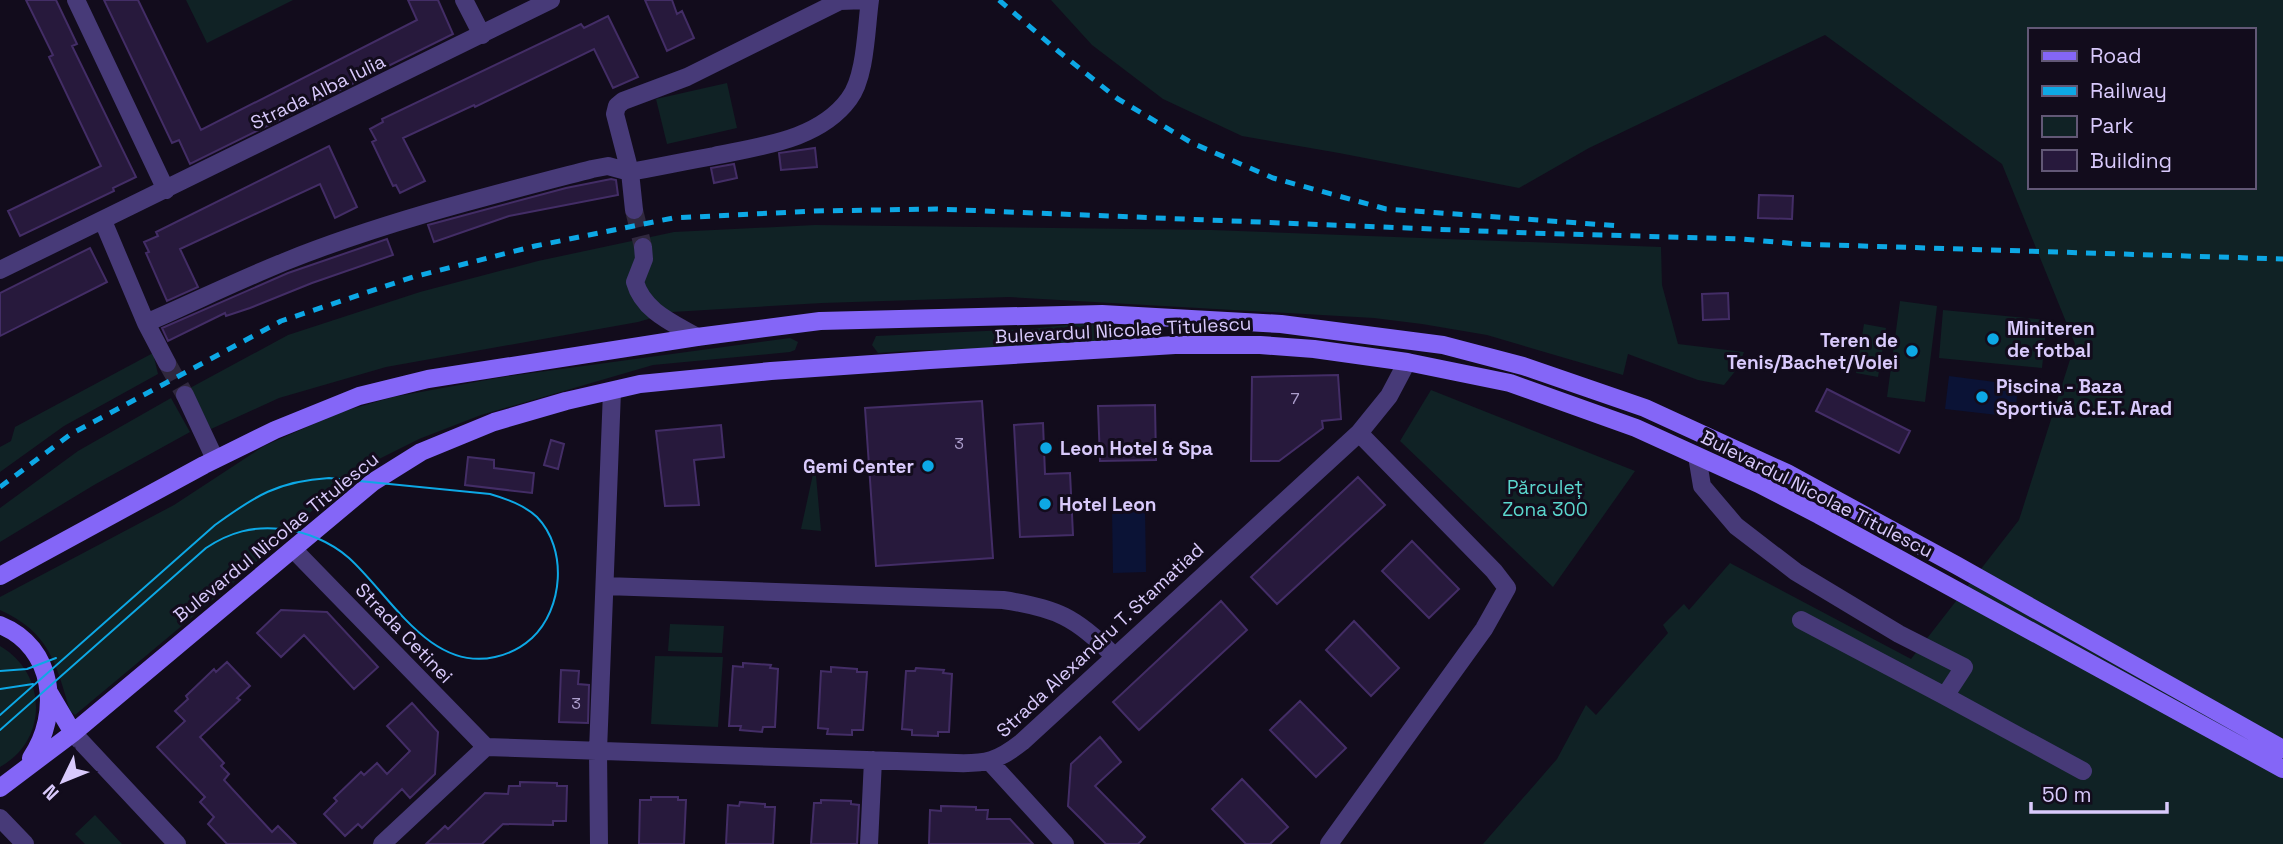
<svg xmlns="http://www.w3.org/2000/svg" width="2283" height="844" font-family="'Space Grotesk',sans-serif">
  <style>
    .green { fill: #102225; fill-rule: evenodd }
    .water { fill: #0b1336 }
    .building { fill: #27193c; stroke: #432d66; stroke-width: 2 }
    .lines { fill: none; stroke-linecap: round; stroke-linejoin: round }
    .street-tunnel { stroke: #30283e; stroke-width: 18; stroke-dasharray: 18 9; stroke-linecap: butt }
    .street { stroke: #473a78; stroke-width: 18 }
    .secondary { stroke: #8466f7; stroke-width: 18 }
    .tram { stroke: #0da8e5; stroke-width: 2 }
    .rail { stroke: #0da8e5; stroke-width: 5; stroke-dasharray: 10 9; stroke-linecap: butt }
    .poi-dot { fill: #0da8e5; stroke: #120c1c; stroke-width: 2.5 }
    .labels { text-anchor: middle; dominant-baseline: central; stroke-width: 6; stroke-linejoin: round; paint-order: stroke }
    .number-label { font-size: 16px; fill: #ac9ecc }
    .street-label { font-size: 19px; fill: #d9cafc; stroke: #120c1c }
    .poi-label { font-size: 19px; font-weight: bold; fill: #d9cafc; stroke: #120c1c; text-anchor: start }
    .park-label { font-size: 19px; fill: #5bd7ce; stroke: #120c1c }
  </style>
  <rect width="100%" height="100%" fill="#120c1c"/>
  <path class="green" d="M186,0H293L207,43Z
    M1051,0H2283V844H1483L1557,759L1586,705L1596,715L1668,633L1663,625L1684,604L1689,610L1730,563L1911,659L2019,520L2075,344L2002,164L1825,35L1589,148L1519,188L1339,153L1242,136L1163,99L1092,45ZM2029,30H2253V187H2029Z
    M727,83L737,128L667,144L656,99Z
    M815,225L1212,230L1661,247L1662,285L1678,344L1744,352L1737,369L1724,385L1698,380L1628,354L1623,375L1487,335L1422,324L1374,318L1009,297L822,303L672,312L638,322L386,367L279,398L211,429L190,388L288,335L420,292L538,261L674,232Z
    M1900,301L1937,306L1925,402L1887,397Z
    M1943,310L2047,320L2042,368L1939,358Z
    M1074,324L1121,325L1127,331C1126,341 1115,341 1107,342L993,350H921L878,353L872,345L876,336L1031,329Z
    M1864,324L1886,328L1878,377L1856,373Z
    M790,338L798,342L795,350L790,352L653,365L481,415L419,439L381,458L337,488L232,584L75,715L70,711C56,663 49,632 0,610V597L174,505L264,446L341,412L393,397L503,377Z
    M153,353L158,374L64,426L0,472V447L11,441L15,427Z
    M1431,390L1635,471L1553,587L1400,441Z
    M171,398L190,432L94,485L0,542V508L78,451Z
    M815,465L821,531L801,529Z
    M670,624L724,626L722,653L668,651Z
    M0,646C47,673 49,740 0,767Z
    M655,656L723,657L718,727L651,724Z
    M95,815L122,844H85L75,834Z"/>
  <path class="water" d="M1949,376L2018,385L2015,417L1945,409Z
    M1145,508L1146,572L1113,573L1112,509Z"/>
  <path class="building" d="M26,0H56L77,44L72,46L136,177L113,188L114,191L20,236L8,211L101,166L49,57L53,55Z
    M104,0H138L201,130L417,20L408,0H438L453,34L190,164L179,140L172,143Z
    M645,0H672L677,14L682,11L694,38L667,51Z
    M608,16L638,77L613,88L594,49L475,107L474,105L403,138L425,181L400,193L396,185L393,186L372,142L376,140L370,129L383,122L382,119L581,24L584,28Z
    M329,146L357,207L335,218L320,184L180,249L198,287L167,301L146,253L149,252L144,242L158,236L156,232Z
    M815,148L817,167L781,170L779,153Z
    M734,164L737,178L714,183L711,168Z
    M611,179L616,180L618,195L509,216L434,242L428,225L566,188Z
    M1759,195L1793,196L1792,219L1758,218Z
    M387,239L393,255L312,283L250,308L226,316L225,313L168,341L162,328L288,273Z
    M90,248L107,282L0,336V293Z
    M1728,293L1729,319L1703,320L1702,294Z
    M1338,375L1341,419L1322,421L1323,428L1279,461H1251L1252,377Z
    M1827,389L1910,431L1899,453L1816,411Z
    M982,401L993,558L876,566L865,408Z
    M1155,405L1156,460L1100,461L1098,406Z
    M1043,423L1045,474L1070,473L1073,535L1020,537L1014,425Z
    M721,425L724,457L694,460L699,505L665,506L656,431Z
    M551,440L564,444L558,469L544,465Z
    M468,457L494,460V468L534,473L532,493L465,485Z
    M1358,477L1385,505L1277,604L1251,577Z
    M1412,541L1459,589L1429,618L1382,571Z
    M1221,601L1247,630L1139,730L1113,702Z
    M281,610L327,612L378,667L354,689L304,635L281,657L257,633Z
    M1354,621L1399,668L1371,696L1326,650Z
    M227,662L250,686L237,698L240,700L200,737L224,763L221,766L229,774L224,780L272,832L278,826L296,844H227L208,824L214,817L200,802L205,797L157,747L185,721L175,711L188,699L186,696L214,669L216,672Z
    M743,663L771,665L770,668L778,669L775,727H763L762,732L740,730L741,726H729L733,666L743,667Z
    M831,667L857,669V672H867L863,730H852V735L827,734L828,729L818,728L821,671L831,672Z
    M916,668L944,670L943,673L952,674L949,732H938V736L912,735V730L902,729L906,671H915Z
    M561,670L579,671L578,684L589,685L588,723L559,722Z
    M1300,701L1346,748L1316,777L1270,730Z
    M412,703L438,732L435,774L410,798L402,789L362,828L358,824L345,836L324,814L337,801L334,798L361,772L364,775L377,763L387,774L410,751L387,726Z
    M1100,737L1121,762L1095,786L1145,837L1138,844H1106L1068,806L1071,764Z
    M1242,779L1288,827L1270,844H1246L1212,809Z
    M520,782L557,783V786H567L566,821H553V825L503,824L482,844H426L445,826L448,829L485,793L508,794L509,786H520Z
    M651,797H678V800H686L684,844H639L640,800H651Z
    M821,800L851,801V804L859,805L857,844H811L814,803H821Z
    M740,802L765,804V807H775L773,844H726L728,805L739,806Z
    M941,806L976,807V810H988L987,819H1010L1033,844H929L930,810L941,811Z"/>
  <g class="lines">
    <path class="street-tunnel" d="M634,210L643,247
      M167,363L185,395"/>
    <path class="street" d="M76,0L166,190
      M464,0L482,35
      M634,210L630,172L615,114L617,106L623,101L687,77L840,1L867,0
      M103,221L146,323L167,363
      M643,247L644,259L635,282C643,311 673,323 697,337
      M0,270L551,0
      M146,323C192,303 237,281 284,262C383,222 488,196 592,169L608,166L630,172C658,167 686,161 714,156C761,146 819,140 849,99C866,77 866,28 870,0
      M185,395L215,459
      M1697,456L1702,486L1736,526L1796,572L1899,634L1964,667L1945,696L1801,620
      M293,549L486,747
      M605,586L1003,600C1056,608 1076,617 1114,656
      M1945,696L2083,771
      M73,733L177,844
      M486,747L956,763C986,764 998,761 1022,742L1359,433L1389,396L1407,362
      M990,762L1065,844
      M0,818L25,844
      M382,844L486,747
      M599,844L598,751L612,391
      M869,844L873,760
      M1329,844L1484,629L1507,588L1494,571L1359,433"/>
    <path class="secondary" d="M0,576L204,465L275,430L359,396L428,379L697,337L820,321L1102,314L1281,324L1443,345L1523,366L1645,408L1787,473L1956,565L2283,749
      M0,625C55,647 61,714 31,758
      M50,694L73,733
      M0,788L73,733L373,482L421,452L494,422L566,401L640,384L771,371L930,360L1175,345H1260L1314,349L1407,362L1510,383L1636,428L1759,484L1819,515L2283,769"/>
    <path class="tram" d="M0,671L27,669L56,658
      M0,689L33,684
      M0,715L215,525C255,496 278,481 329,478L490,494C507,499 524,505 537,517C568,549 563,609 532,638C521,648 509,654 495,657C430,672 390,595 349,558C331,542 305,531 281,529C253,526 230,532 206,548L0,730"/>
    <path class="rail" d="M999,0L1058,51L1118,99L1192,143L1273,178L1386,209L1620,226
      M0,487L71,434L281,321L413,277L535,246L673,218L814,211L936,209L1530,233L1742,239L1798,244L2283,259"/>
  </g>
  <g class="poi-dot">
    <circle cx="1993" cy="339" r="7"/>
    <circle cx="1912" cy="351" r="7"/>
    <circle cx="1982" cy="397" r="7"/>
    <circle cx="1046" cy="448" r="7"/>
    <circle cx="928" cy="466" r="7"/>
    <circle cx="1045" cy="504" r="7"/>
  </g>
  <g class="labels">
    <g class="number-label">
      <text x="1295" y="398">7</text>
      <text x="959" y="443">3</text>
      <text x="576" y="703">3</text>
    </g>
    <g class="street-label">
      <text transform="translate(318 92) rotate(-26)">Strada Alba Iulia</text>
      <text transform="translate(1123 330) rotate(-3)">Bulevardul Nicolae Titulescu</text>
      <text transform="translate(1817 494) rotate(27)">Bulevardul Nicolae Titulescu</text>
      <text transform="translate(276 537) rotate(-39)">Bulevardul Nicolae Titulescu</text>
      <text transform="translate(404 633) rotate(46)">Strada Cetinei</text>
      <text transform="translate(1100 640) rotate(-43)">Strada Alexandru T. Stamatiad</text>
    </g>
    <g class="poi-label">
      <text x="2007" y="328">Miniteren<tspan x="2007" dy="22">de fotbal</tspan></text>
      <text x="1898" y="340" text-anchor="end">Teren de<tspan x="1898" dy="22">Tenis/Bachet/Volei</tspan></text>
      <text x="1996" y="386">Piscina - Baza<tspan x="1996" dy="22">Sportivă C.E.T. Arad</tspan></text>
      <text x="1060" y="448">Leon Hotel &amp; Spa</text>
      <text x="914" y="466" text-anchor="end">Gemi Center</text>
      <text x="1059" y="504">Hotel Leon</text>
    </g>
    <g class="park-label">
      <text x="1545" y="487">Părculeț<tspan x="1545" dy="22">Zona 300</tspan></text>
    </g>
  </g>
  <rect x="2028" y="28" width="228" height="161" fill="#120c1c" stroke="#625876" stroke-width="2"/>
  <rect x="2042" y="51" width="35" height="10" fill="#8466f7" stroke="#625876" stroke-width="2"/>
  <text x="2090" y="63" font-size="21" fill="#d9cafc">Road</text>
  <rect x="2042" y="86" width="35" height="10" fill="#0da8e5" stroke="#625876" stroke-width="2"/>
  <text x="2090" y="98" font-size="21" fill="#d9cafc">Railway</text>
  <rect x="2042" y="116" width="35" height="21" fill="#102225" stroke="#625876" stroke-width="2"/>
  <text x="2090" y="133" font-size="21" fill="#d9cafc">Park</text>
  <rect x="2042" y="150" width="35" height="21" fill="#27193c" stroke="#625876" stroke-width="2"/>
  <text x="2090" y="168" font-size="21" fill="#d9cafc">Building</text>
  <g transform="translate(63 781) rotate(227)" stroke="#120c1c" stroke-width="5" paint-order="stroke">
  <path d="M0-5L12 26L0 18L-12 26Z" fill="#d9cafc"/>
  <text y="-10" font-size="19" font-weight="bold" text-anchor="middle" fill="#d9cafc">N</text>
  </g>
  <path d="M2031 802v10h136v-10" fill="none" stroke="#d9cafc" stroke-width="3.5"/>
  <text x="2042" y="802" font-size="21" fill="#d9cafc" stroke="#120c1c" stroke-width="5" paint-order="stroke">50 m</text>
</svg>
